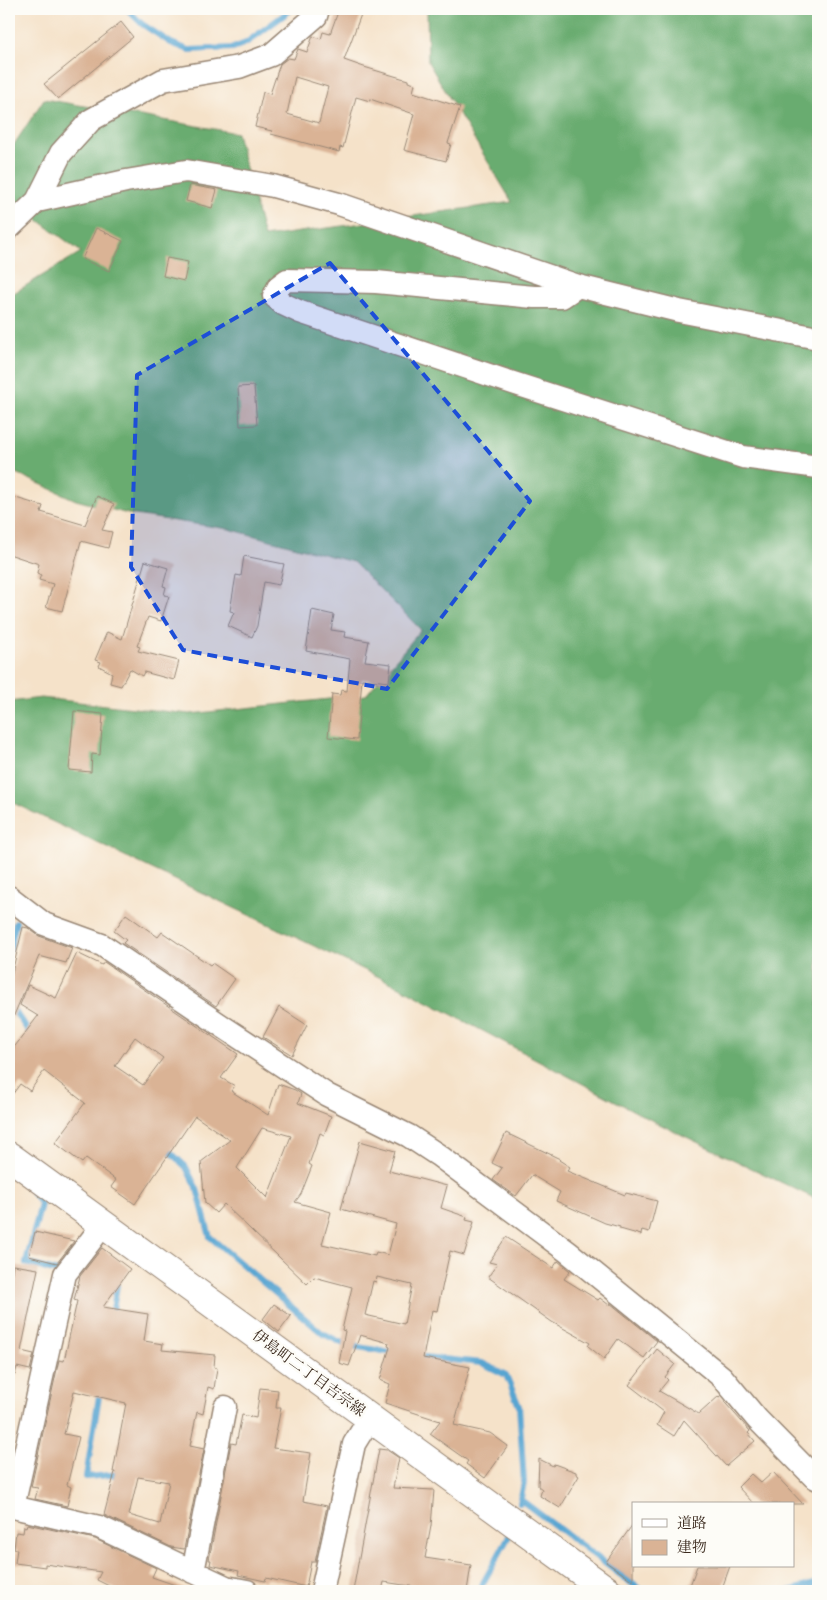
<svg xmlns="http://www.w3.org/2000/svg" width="827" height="1600" font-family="'IM FELL Great Primer','Noto Serif JP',serif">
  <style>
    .forest { fill: #69ac70; stroke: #526b47 }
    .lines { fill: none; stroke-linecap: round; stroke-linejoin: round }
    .stream { stroke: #58a5d1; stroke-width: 6 }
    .building { fill: #dab395; fill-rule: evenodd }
    .street-casing { stroke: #988674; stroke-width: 25 }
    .secondary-casing { stroke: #988674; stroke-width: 30 }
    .street { stroke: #fff; stroke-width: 22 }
    .secondary { stroke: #fff; stroke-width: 28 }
    .marked { fill: #1d4ed8; fill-opacity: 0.2; stroke: #1d4ed8; stroke-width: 4; stroke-dasharray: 10 6; stroke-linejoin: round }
    .labels { text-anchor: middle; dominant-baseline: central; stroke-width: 5; stroke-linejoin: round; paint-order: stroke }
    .street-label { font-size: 15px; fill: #3b2a1e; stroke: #fdfcf7 }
  </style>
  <rect width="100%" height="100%" fill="#fdfcf7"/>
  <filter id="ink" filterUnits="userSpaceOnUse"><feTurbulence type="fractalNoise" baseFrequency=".02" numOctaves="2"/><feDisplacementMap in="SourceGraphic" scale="10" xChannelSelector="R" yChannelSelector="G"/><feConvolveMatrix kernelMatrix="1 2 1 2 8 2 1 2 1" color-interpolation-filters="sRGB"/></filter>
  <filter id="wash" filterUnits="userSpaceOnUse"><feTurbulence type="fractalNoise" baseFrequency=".0096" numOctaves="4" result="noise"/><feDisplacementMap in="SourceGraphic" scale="20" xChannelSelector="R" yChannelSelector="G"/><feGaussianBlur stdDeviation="1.12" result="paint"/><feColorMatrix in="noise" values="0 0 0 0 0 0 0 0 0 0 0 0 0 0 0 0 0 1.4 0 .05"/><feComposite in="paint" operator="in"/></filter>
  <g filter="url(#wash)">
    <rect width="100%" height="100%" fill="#f5e2c9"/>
    <path class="forest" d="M427,9H818V1200L653,1121L396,985L9,801V702L41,698L190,714L366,695L421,630L353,562L229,529L128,514L76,500L9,470V296L81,252L9,198V152L44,99L237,133L264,237L512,202L428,62Z"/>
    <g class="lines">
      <path class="stream" d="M127,9L142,24L171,43L189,50L233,48L246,43L292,9
        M9,951L16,922
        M9,1003L31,1035
        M165,1147L186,1167L197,1189L210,1237L322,1333L346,1345L395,1353
        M33,1193L41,1204L26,1263L57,1272
        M111,1284L117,1285L112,1316
        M414,1356L482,1363L506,1375L519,1406L524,1482L520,1503
        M100,1390L86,1477L122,1474
        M521,1500L642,1591
        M480,1591L483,1583L509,1536
        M789,1591L818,1583"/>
    </g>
    <g id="blocks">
      <path class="building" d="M339,9H363L344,60L364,67L408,80V82L415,84L413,92L460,107L448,143L451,144L446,161L404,150L414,114L370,99V101L356,97L343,148L340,147L339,152L271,134L272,131L255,127L263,92L270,94L280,64L288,58L294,59L298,49L307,52L313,36L321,39L323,32L330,34ZM295,77L328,87L319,123L287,114Z
        M121,22L133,37L58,99L44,84Z
        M190,185L217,190L212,208L186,201Z
        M96,228L123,241L109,271L82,259Z
        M167,258L188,262L184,281L163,276Z
        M254,386L257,425L240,426L238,387Z
        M9,496L43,506L41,512L85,525L97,496L114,504L102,530L112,532L108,548L81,541L62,611L46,607L53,584L39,580L41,575L37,573L39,564L9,554Z
        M244,556L284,564L279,585L264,582L257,626L252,637L228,626L234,612L230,611L236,575L241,576Z
        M145,561L168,568L163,586L166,587L164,595L169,596L161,621L148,617L137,646L140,647L138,651L179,661L174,680L144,672L142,676L130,669L121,686L110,683L112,673L99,666L101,662L95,660L107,632L122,639Z
        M312,610L334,615L331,630L345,632L344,637L369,641L365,661L391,664L389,682L362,679L357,740L328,737L332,694L340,695L341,690L347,691L350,659L306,651Z
        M74,711L103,714L100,755L92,754L91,772L69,770Z
        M126,914L158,937L162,932L210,965L212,963L235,979L216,1006L123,943L126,940L114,931Z
        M23,927L28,928L39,936L72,948L66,963L39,956L12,1020L10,981Z
        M77,953L102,965L104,962L238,1054L221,1078L235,1086L231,1091L268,1115L278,1084L295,1090L301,1094L298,1103L331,1116L324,1135L320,1133L309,1164L312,1166L301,1194L295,1202L331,1212L322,1244L375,1256L376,1252L388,1255L396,1224L341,1209L360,1141L395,1151L389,1171L447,1186L441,1208L467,1217L466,1220L474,1222L464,1255L450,1251L437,1311L432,1310L423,1358L470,1367L454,1425L490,1433L508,1446L485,1478L466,1464L468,1461L430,1434L440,1421L385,1403L390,1384L380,1380L390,1347L388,1346L389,1343L360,1335L349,1366L339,1363L345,1331L342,1330L352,1287L314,1277L307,1284L224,1204L216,1213L205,1203L201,1162L230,1140L195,1116L135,1204L111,1187L116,1180L86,1158L82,1163L55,1143L85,1103L44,1071L30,1091L20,1084L9,1099V1054L38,1016L20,1005L28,985L56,998ZM135,1037L163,1058L143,1085L115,1066ZM262,1128L291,1136L267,1198L237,1168ZM377,1277L412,1285L404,1324L365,1315L373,1281L376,1282Z
        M279,1007L307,1025L292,1055L263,1037Z
        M506,1133L560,1159L559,1160L570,1167L567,1171L625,1195L626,1193L657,1201L649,1232L642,1230L641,1235L620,1229V1227L605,1223L556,1201L560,1192L532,1175L516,1196L493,1180L502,1168L492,1163Z
        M35,1232L74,1241L57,1263L29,1256Z
        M506,1237L553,1268L558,1261L570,1271L564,1279L598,1300L600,1298L609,1305L610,1303L657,1341L644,1358L618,1339L604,1359L588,1346L590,1343L552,1322L488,1277L497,1264L489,1262Z
        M102,1248L130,1269L103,1307L148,1314L144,1341L163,1344L162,1350L215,1355L214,1367L217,1368L214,1389L208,1387L203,1414L197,1412L190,1446L204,1449L184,1549L171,1547L104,1515L115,1472H113L126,1403L74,1391L64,1434L79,1437L67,1485L71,1487L67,1506L35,1499L38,1488L31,1487L59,1360L64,1361L77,1301L74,1300L80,1276ZM138,1477L169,1482L160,1524L129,1515Z
        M13,1265L38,1269L21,1351L34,1354L30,1370L17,1367L15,1375H9V1291Z
        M274,1304L291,1316L279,1332L263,1319Z
        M657,1349L675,1364L665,1377L668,1380L659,1391L699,1414L719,1396L750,1431L748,1433L755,1441L726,1466L684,1420L674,1436L657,1425L664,1412L629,1385Z
        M260,1388L278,1390L276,1408H281L273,1448L311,1453L303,1501L327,1506L315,1562H311L306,1587L266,1578L265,1581L238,1575L239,1571L210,1565L211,1560H209L231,1443L236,1444L242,1415L256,1418Z
        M379,1449L387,1450L399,1458L393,1488L434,1490L431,1526L425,1558L471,1565L467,1591H423V1588L384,1582L382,1591H353Z
        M539,1459L553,1466L554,1464L576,1472V1474L579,1476L560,1508L540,1496L542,1489L538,1486Z
        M773,1472L803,1504H754L738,1487L751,1474L761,1483Z
        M27,1524L95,1539L156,1568L152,1577L184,1588L183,1591H119L97,1580L101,1572L45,1564V1567L15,1563L17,1549H14L16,1532L23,1533L24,1526L26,1527Z
        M633,1524V1581L606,1562Z
        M697,1566H730L721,1591H688Z"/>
    </g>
  </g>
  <g filter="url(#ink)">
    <use href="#blocks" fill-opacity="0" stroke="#988674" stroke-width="1"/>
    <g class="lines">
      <defs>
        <path id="street" d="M37,201L126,181L186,171L273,186L339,204L578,286L679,311L818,338
          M9,228L37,201L61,153L91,120L163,80L239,67L271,55L316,16L318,9
          M578,286L562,297H534L376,282L287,280L279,286L274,296L283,304L300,312L513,383L743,457L818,467
          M9,897L44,924L102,945L225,1028L327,1095L409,1136L438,1155L568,1252L722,1377L757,1419L814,1477L818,1479
          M103,1225L65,1274L13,1507L99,1527L226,1587L247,1591
          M193,1572L225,1407
          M322,1591L354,1444L370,1418"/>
        <path id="secondary" d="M9,1156L608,1591"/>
      </defs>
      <use href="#street" class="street-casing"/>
      <use href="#secondary" class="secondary-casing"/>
      <use href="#street" class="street"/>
      <use href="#secondary" class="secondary"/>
    </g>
  </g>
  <path class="marked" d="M330,263L530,501L387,689L183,650L131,567L137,375Z"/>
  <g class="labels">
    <g class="street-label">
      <text transform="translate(309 1373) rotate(36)">伊島町二丁目吉宗線</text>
    </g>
  </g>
  <rect width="827" height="1600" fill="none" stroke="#fdfcf7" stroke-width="30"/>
  <rect x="632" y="1502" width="162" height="65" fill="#fdfcf7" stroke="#afa8a0"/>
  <rect x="642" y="1519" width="25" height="8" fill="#ffffff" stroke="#afa8a0"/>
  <text x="677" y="1528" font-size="15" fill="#3b2a1e">道路</text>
  <rect x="642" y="1540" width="25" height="15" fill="#dab395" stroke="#afa8a0"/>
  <text x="677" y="1552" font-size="15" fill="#3b2a1e">建物</text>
</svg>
